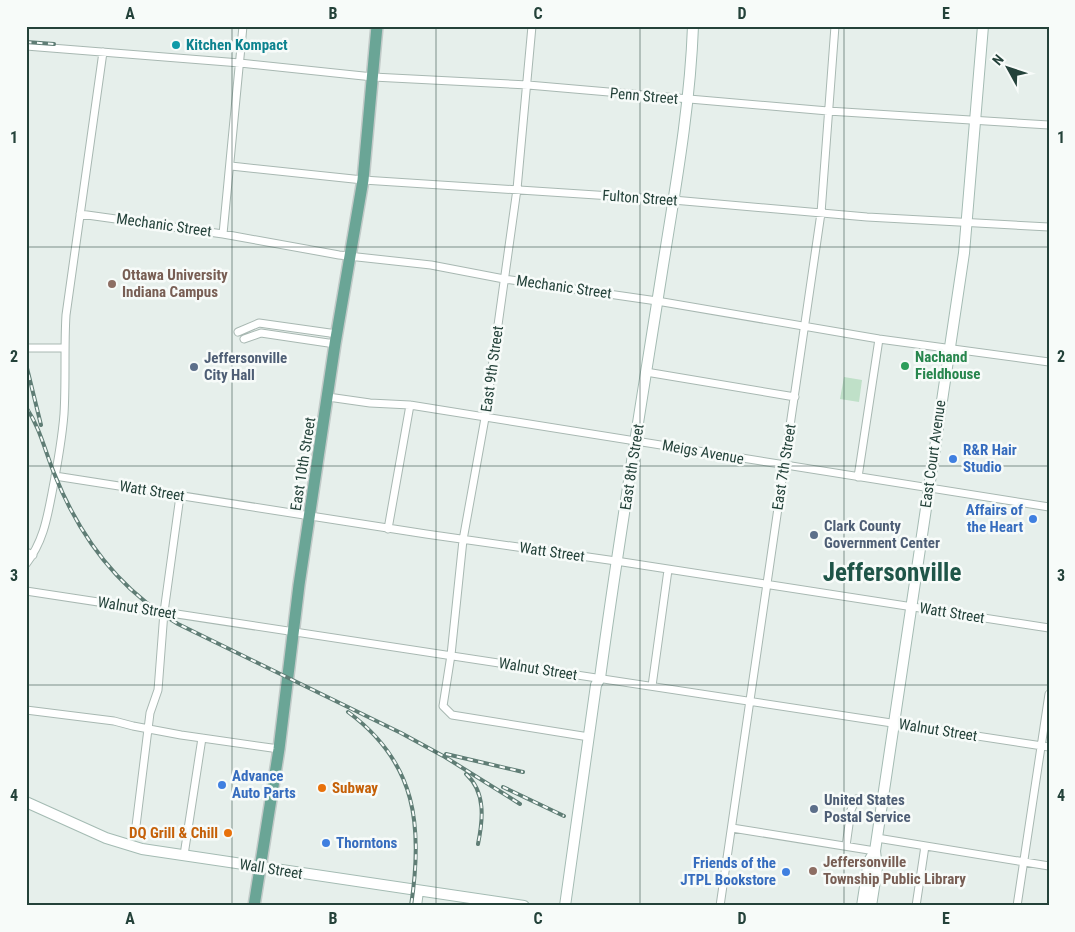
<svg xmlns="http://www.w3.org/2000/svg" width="1075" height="932" font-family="'Roboto Condensed',sans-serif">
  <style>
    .green { fill: #bfe0c8 }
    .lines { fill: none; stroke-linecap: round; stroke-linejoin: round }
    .street-casing { stroke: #a8b8b2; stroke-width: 9 }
    .secondary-casing { stroke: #a4bbb3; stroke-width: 12 }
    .primary-casing { stroke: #c2cac8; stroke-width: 14 }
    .street { stroke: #fff; stroke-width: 7 }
    .secondary { stroke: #fff; stroke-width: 10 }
    .primary { stroke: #6aa596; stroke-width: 11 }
    .rail-casing { stroke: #5f7d75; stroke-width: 4 }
    .rail { stroke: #f7fbf9; stroke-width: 2; stroke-dasharray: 5.5; stroke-linecap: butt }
    .grid { fill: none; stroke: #24423a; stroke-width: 1; stroke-opacity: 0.55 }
    .culture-dot { fill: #0f9aa8; stroke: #f7fbf9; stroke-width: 2 }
    .education-dot { fill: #8d6e63; stroke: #f7fbf9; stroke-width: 2 }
    .leisure-dot { fill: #2e9e5b; stroke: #f7fbf9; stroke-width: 2 }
    .service-dot { fill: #5c6f8a; stroke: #f7fbf9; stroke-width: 2 }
    .shop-dot { fill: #3f7fe0; stroke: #f7fbf9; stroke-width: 2 }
    .food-dot { fill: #e8710a; stroke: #f7fbf9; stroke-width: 2 }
    .labels { text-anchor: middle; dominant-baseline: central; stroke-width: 5; stroke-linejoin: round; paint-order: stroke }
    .culture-label { font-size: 15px; font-weight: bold; fill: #0d838f; stroke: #f7fbf9; text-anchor: start }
    .street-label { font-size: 15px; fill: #24423a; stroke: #f7fbf9 }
    .education-label { font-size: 15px; font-weight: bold; fill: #785e54; stroke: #f7fbf9; text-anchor: start }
    .leisure-label { font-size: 15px; font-weight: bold; fill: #27864d; stroke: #f7fbf9; text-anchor: start }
    .service-label { font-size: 15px; font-weight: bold; fill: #4e5e75; stroke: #f7fbf9; text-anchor: start }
    .shop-label { font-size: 15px; font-weight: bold; fill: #366cbe; stroke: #f7fbf9; text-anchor: start }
    .food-label { font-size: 15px; font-weight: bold; fill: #c56008; stroke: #f7fbf9; text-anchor: start }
    .town-label { font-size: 25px; font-weight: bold; fill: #1f5548; stroke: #f7fbf9 }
    .neatline { fill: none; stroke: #24423a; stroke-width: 2 }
    .grid-label { font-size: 16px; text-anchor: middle; font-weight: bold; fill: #24423a }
  </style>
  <rect width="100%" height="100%" fill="#e6efeb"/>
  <path class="green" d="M844,377L862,380L859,402L840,399Z"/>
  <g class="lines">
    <defs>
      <path id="street" d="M532,26L517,189L485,418L463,540L451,655L443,706L452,715L589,737
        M26,46L240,63L373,77L528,85L828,111L1049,125
        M231,166L363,180L673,200L867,217L1049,227
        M80,214L223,234L339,255L431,265L504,279L657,301L879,339L1049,362
        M223,234L243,26
        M238,332L259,323L337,334
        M244,339L261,333L335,344
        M26,348H64
        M646,372L795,397
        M328,397L370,403L410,405L1049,507
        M55,476L426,534L616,561L1049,628
        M858,477L879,339
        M388,529L410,405
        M26,552L33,555
        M26,564C43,542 47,519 52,493C57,467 62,440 64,414C66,381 64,348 66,315L103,52
        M26,591L1049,747
        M652,686L668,570
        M26,710L114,721L133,726L181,735L279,749
        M136,826L150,713L158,690L164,612L180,496
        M732,828L875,851
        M877,838L1049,866
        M846,846L851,810L856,799L882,801
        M184,855L202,738
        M720,906L821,213L835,26
        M916,906L925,846
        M1017,906L1049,694"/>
      <path id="secondary" d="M26,802L106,838L142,849L524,906
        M416,906L418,891
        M565,906L596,685L600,678C618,544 640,411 661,278C674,195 690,110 693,26
        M862,906L869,861L875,851
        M871,906L877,868L875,851L964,253L983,26"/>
      <path id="primary" d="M254,906L279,749L299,585L335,344L363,180L377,26"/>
    </defs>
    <use href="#street" class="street-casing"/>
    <use href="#secondary" class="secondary-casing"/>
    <use href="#primary" class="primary-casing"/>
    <use href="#street" class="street"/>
    <use href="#secondary" class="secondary"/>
    <use href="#primary" class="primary"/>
    <defs>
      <path id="rail" d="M26,42L54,44
        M26,364L41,425
        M26,407C40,428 45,451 54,473C79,536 119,590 178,624L401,733L445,757L520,804
        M348,712C417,763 423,826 411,906
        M446,754L523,772
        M466,774C486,792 483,820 478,844
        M503,787L564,816"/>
    </defs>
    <use href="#rail" class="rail-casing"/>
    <use href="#rail" class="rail"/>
  </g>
  <path class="grid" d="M232,26V906M436,26V906M640,26V906M844,26V906M26,247H1049M26,466H1049M26,685H1049"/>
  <circle class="culture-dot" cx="176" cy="45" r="5"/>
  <g class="education-dot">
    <circle cx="112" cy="284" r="5"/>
    <circle cx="813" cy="871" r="5"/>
  </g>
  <circle class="leisure-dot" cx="905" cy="366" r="5"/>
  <g class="service-dot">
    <circle cx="194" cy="367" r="5"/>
    <circle cx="814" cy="535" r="5"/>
    <circle cx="814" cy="809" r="5"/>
  </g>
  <g class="shop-dot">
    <circle cx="953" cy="459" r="5"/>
    <circle cx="1033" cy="519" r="5"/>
    <circle cx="222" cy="785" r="5"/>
    <circle cx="326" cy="843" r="5"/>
    <circle cx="786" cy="872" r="5"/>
  </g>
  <g class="food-dot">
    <circle cx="322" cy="788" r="5"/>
    <circle cx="228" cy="833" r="5"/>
  </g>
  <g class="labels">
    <g class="culture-label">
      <text x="186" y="45">Kitchen Kompact</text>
    </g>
    <g class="street-label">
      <text transform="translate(644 96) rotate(5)">Penn Street</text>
      <text transform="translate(640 198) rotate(4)">Fulton Street</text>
      <text transform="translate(164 225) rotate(8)">Mechanic Street</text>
      <text transform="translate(564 287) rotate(8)">Mechanic Street</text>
      <text transform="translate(492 369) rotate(-82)">East 9th Street</text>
      <text transform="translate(703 452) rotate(10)">Meigs Avenue</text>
      <text transform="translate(933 454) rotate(-82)">East Court Avenue</text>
      <text transform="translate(303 464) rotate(-81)">East 10th Street</text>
      <text transform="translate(632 467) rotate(-81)">East 8th Street</text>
      <text transform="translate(784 467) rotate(-81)">East 7th Street</text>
      <text transform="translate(152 491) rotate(9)">Watt Street</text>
      <text transform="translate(552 552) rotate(8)">Watt Street</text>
      <text transform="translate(137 608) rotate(9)">Walnut Street</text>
      <text transform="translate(952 613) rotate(9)">Watt Street</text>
      <text transform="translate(538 669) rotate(9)">Walnut Street</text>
      <text transform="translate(938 730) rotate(9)">Walnut Street</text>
      <text transform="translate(271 869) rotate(9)">Wall Street</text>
    </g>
    <g class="education-label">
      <text x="122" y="275">Ottawa University<tspan x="122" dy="17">Indiana Campus</tspan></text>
      <text x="823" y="862">Jeffersonville<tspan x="823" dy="17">Township Public Library</tspan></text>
    </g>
    <g class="leisure-label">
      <text x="915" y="357">Nachand<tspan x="915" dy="17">Fieldhouse</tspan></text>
    </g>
    <g class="service-label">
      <text x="204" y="358">Jeffersonville<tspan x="204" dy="17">City Hall</tspan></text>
      <text x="824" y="526">Clark County<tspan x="824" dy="17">Government Center</tspan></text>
      <text x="824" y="800">United States<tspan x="824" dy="17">Postal Service</tspan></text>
    </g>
    <g class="shop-label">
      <text x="963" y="450">R&amp;R Hair<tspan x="963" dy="17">Studio</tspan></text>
      <text x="1023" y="510" text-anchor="end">Affairs of<tspan x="1023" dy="17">the Heart</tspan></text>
      <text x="232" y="776">Advance<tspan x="232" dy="17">Auto Parts</tspan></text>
      <text x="336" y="843">Thorntons</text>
      <text x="776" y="863" text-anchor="end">Friends of the<tspan x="776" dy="17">JTPL Bookstore</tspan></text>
    </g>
    <g class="food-label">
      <text x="332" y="788">Subway</text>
      <text x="218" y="833" text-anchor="end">DQ Grill &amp; Chill</text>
    </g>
    <g class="town-label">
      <text x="892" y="572">Jeffersonville</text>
    </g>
  </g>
  <rect width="1075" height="932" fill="none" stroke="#f7fbf9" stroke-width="55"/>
  <g transform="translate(1008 68) rotate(310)" stroke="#f7fbf9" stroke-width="4" paint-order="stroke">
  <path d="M0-4L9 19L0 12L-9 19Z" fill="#24423a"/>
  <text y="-8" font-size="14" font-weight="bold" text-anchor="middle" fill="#24423a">N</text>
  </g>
  <rect x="28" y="28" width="1020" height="876" class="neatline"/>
  <g class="grid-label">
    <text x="130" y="19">A</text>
    <text x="333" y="19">B</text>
    <text x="538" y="19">C</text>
    <text x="742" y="19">D</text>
    <text x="946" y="19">E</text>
    <text x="14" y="143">1</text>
    <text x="1061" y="143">1</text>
    <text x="14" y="362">2</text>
    <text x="1061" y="362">2</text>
    <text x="14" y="581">3</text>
    <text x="1061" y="581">3</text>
    <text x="14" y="801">4</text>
    <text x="1061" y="801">4</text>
    <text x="130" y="924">A</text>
    <text x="333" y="924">B</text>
    <text x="538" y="924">C</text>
    <text x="742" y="924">D</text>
    <text x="946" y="924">E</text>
  </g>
</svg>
